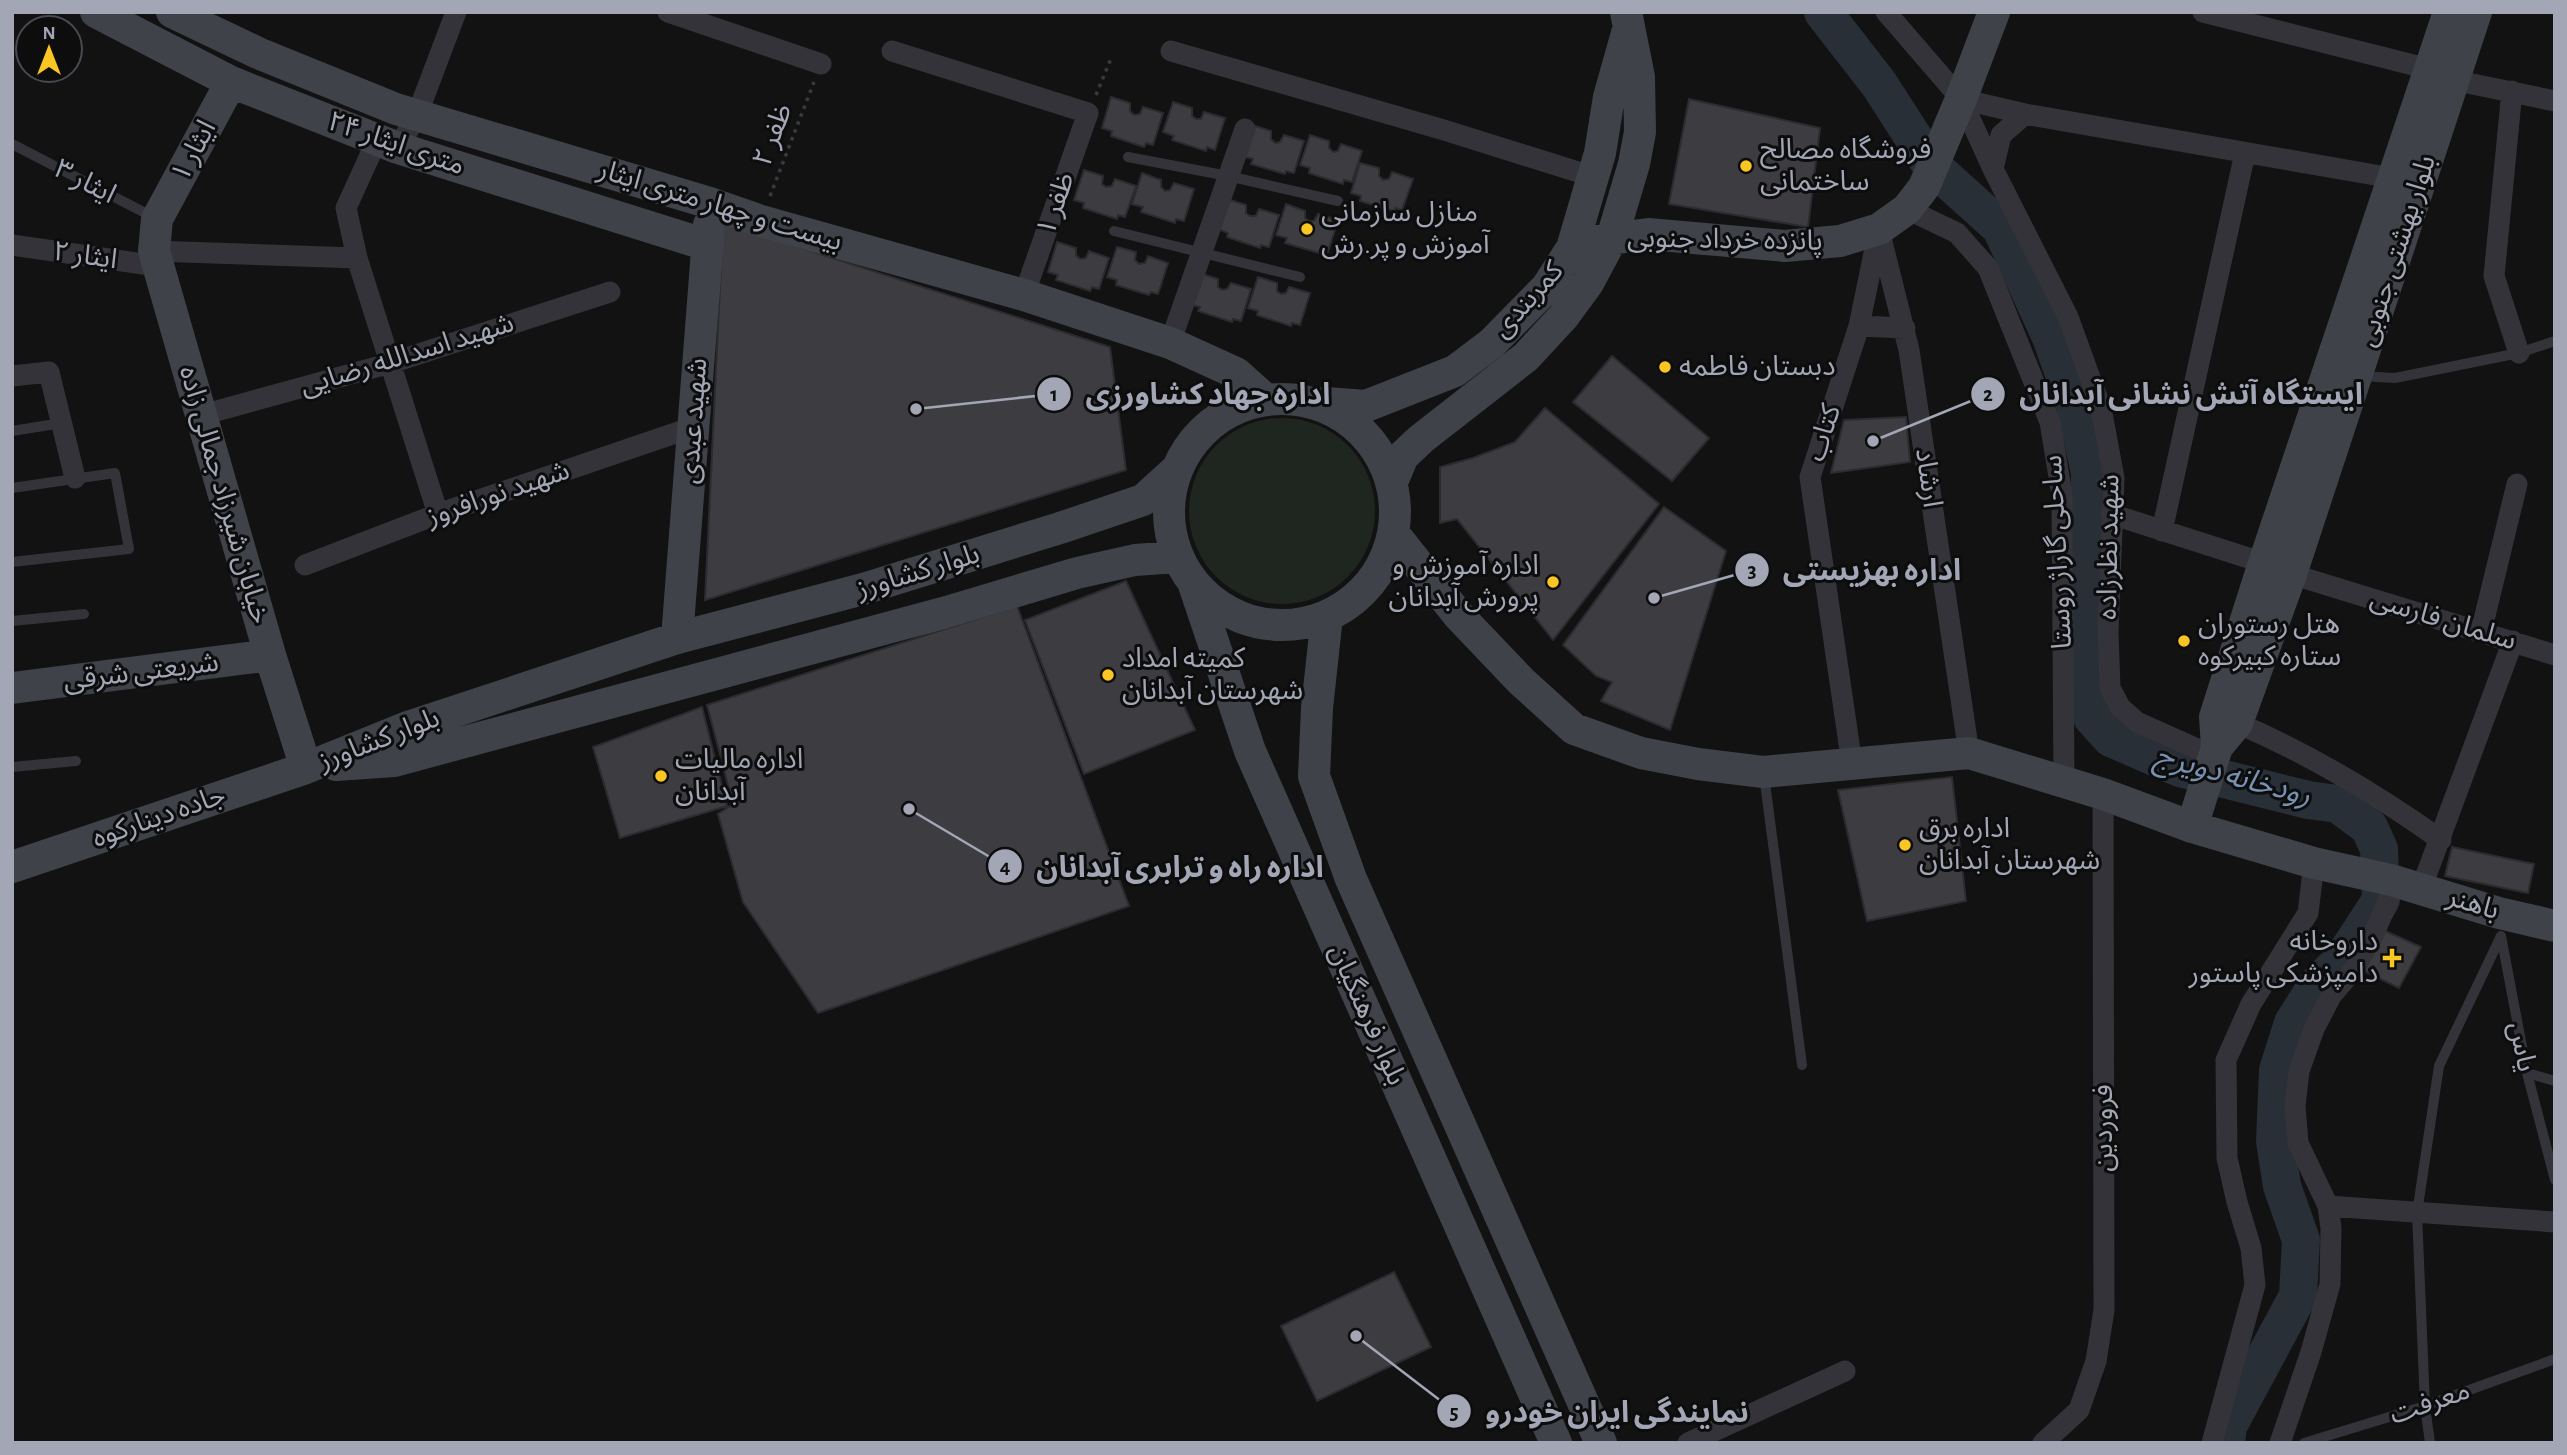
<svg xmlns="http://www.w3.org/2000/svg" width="2567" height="1455" font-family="'Alegreya Sans','Noto Sans Arabic',sans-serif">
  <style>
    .green { fill: #1e261f }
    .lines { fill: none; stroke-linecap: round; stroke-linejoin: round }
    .river { stroke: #282f37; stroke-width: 38 }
    .building { fill: #3c3c41; stroke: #2c2c30; stroke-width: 2 }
    .path { stroke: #383a40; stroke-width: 3.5; stroke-dasharray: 3.5 5; stroke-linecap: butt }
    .lane { stroke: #333339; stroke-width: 10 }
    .street { stroke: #333339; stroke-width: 21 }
    .secondary { stroke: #404249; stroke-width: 32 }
    .poi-dot { fill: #fac623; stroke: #0d0d0e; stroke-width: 2.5 }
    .labels { text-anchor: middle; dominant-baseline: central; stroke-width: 6; stroke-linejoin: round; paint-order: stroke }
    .street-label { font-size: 28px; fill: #a2a6b5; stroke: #0d0d0e }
    .poi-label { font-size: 28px; fill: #a2a6b5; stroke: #0d0d0e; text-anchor: start }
    .water-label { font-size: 30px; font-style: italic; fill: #7791b2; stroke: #0d0d0e }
    .leader { fill: none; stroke: #a2a6b5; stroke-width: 2.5 }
    .callout-dot { fill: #a2a6b5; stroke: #0d0d0e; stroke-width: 2.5 }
    .mark-label { font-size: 21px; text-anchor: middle; font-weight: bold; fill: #111 }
    .callout-label { font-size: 30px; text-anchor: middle; font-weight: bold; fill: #a2a6b5; stroke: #0d0d0e; stroke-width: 6; stroke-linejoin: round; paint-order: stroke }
  </style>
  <rect width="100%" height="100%" fill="#121213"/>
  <path class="green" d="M1189 511a93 93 0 1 1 186 0a93 93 0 1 1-186 0Z"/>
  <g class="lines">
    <path class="river" d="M1823,12L1879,84L1931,165L2001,228L2051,337L2075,405L2090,473L2087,681L2092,717L2111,738L2180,768L2308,800L2338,804L2369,827L2379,849L2381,900L2342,960L2317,985L2293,1023L2278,1070L2275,1141L2282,1186L2301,1240L2298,1296L2228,1426L2226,1443"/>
  </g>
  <path class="building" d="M1111,97L1130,103V111L1134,115L1140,114L1143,107L1163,113L1153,145L1146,143L1144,147L1111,136L1112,131L1102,128Z
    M1689,99L1820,128L1808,227L1669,204Z
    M1173,102L1192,108V116L1196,119H1201L1204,112L1225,118L1215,150L1207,147L1206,151L1172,140L1174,136L1163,132Z
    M1252,125L1271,131V139L1275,143L1280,142L1284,135L1304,141L1294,173L1286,171L1285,174L1251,164L1253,159L1242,156Z
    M1310,135L1329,141V148L1333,152L1338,151L1341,144L1362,151L1352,182L1344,180L1343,184L1309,173L1310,168L1300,165Z
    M1360,163L1379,168V176L1383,180L1389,179L1392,172L1413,179L1402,210L1395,208L1394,211L1360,201L1361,196L1351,193Z
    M1084,170L1103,176L1102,184L1106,187L1112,186L1115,179L1136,186L1125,217L1118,215L1117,219L1083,208L1084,203L1074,200Z
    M1142,173L1161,180V187L1165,191L1170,190L1174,183L1194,189L1184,221L1176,219L1175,223L1141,212L1143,207L1132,204Z
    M1227,199L1246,205V213L1250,216H1256L1259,209L1279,215L1269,247L1261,245L1260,248L1227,237L1228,233L1218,229Z
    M1286,204L1305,211V218L1309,221H1314L1318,214L1338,220L1328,252L1320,250L1319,253L1285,243L1287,238L1276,235Z
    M723,223L1110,347L1126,470L705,600Z
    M1057,242L1076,248V255L1080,259L1086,258L1089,251L1109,258L1099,289L1092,287L1090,291L1056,280L1058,275L1048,272Z
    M1117,247L1136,252L1135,260L1139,264L1145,263L1148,256L1168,263L1158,294L1151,292L1149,295L1116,285L1117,280L1107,277Z
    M1199,273L1218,279V287L1222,290L1227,289L1231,283L1251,289L1241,321L1233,319L1232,322L1198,311L1200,307L1189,304Z
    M1258,277L1277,283V291L1281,294L1286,293L1289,287L1310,293L1300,325L1292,323L1291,326L1257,315L1258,311L1248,308Z
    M1612,356L1709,438L1672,481L1573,402Z
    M1545,408L1659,504L1553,640L1457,519L1440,523V467L1473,458L1515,442Z
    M1906,417L1910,462L1831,473L1844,420Z
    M1664,507L1726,551L1670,730L1601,701L1612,682L1596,676L1563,645Z
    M1126,581L1195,730L1084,774L1025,620Z
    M1017,606L1129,906L818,1013L743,902L718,814L733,804L707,705Z
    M702,707L727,806L620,838L593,747Z
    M1952,777L1966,901L1867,921L1838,790Z
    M2452,847L2534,864L2528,893L2445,876Z
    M2383,930L2421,947L2399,988L2362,970Z
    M1394,1272L1431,1347L1317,1401L1281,1326Z"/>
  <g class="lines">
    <path class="path" d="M1096,95L1112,56
      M770,196L814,82"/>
    <path class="lane" d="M12,144L155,218
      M1128,157L1228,176L1338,201
      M1114,231L1300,277
      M2359,376L2395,378L2519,353L2555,341
      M12,431L62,423
      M12,488L115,473L129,549L12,562
      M12,621L84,614
      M12,767L76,761
      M1764,775L1802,1065
      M2501,936L2527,1073L2555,1180
      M2527,1073L2555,1081
      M2304,1443L2425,1406L2555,1359
      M2430,1443L2425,1406L2417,1213L2439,1066L2501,936"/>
    <path class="street" d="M668,12L821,64
      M1886,12L1961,99L2025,114L2392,178
      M2203,12L2429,69
      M892,51L1088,113L1024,295
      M1171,51L1444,130L1594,177
      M2453,80L2555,101
      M2512,91L2494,276L2519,353
      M1961,99L1993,169L2068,317L2101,408L2114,478L2108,632L2110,688L2120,707L2137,722L2213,756
      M377,140L346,208L357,258L438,514
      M398,148L417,115L456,12
      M1993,169L2001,135L2025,114
      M1907,209L1957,233L1988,268L2050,422L2062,495L2064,782
      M1880,234L1909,350L1969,753
      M12,245L157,266
      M154,251L357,258
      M1859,326L1905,328
      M1170,343L1245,129
      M12,376L49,372L75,478
      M202,415L391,363L610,292
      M2111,514L2264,563
      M2162,531L2245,153
      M305,565L438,514L693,427
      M2291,574L2555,655
      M2481,632L2517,484
      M2237,723C2310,754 2376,794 2441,840
      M1852,764L1810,477L1859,326L1879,229
      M2421,889L2513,641
      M2328,1206L2555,1222
      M1688,1443L1845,1371
      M2043,1443L2079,1410L2096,1361L2104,1310L2103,794
      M2212,1443L2255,1285L2251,1248L2237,1202L2227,1158L2226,1060L2251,1004L2308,913L2314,863
      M2280,1443L2311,1352L2330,1284L2331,1228L2328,1206L2298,1143L2295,1106L2299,1071L2314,1029L2331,996L2355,968L2375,931L2396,882"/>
    <path class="secondary" d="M96,12L231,82L398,148L707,245
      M172,12L258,53L396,109L710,203L761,221L1024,295L1170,343L1236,373L1266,400
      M231,82L157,219L154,251L270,655L306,768
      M1572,248L1594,241L1648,234L1785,246L1840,241L1879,229L1907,209L1924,187L1961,99L1994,12
      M1169 512a113 113 0 1 1 226 0a113 113 0 1 1-226 0Z
      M1325,403L1366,406L1455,371L1492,343L1547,287L1572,248L1600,153L1609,97L1627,33
      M1392,482L1403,456L1421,439L1526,357L1563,317L1588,283L1612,238L1634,164L1640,132L1639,77L1626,12
      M1394,534L1459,616L1521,681L1574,729L1641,753L1698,764L1763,772L1969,753L2103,794L2192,827L2314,863L2391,880L2499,913L2555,926
      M1193,582L1250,751L1556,1443
      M1327,616L1317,708L1314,776L1351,879L1601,1443
      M677,638L709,225
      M12,688L270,655
      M2217,747L2215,717L2264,563L2449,12
      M336,765L394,761L943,613L1077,573L1135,560L1177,557
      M2192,827L2217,747L2237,723L2291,574L2476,12
      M12,867L306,768L405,728L677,638L863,589L1060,528L1143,500L1176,470"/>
  </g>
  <g class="poi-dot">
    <circle cx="1746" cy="166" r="7"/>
    <circle cx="1307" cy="229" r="7"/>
    <circle cx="1665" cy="367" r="7"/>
    <circle cx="1553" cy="582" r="7"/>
    <circle cx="2184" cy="641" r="7"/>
    <circle cx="1108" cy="675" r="7"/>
    <circle cx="661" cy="776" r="7"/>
    <circle cx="1905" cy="845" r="7"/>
    <path d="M2388.5 947.5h7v7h7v7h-7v7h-7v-7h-7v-7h7z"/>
  </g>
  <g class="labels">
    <g class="street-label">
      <text transform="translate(773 135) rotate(-69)">ظفر ۲</text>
      <text transform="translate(396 144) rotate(19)">۲۴ متری ایثار</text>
      <text transform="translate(194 151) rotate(-62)">ایثار ۱</text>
      <text transform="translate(85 182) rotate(27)">ایثار ۳</text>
      <text transform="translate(1056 204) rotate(-71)">ظفر ۱</text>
      <text transform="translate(720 206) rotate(17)">بیست و چهار متری ایثار</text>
      <text transform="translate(1725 240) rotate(1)">پانزده خرداد جنوبی</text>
      <text transform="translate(2397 251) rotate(-72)">بلوار بهشتی جنوبی</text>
      <text transform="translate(85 256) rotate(8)">ایثار ۲</text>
      <text transform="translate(1528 300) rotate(-48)">کمربندی</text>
      <text transform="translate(407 355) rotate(-17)">شهید اسدالله رضایی</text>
      <text transform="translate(694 421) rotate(-86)">شهید عبدی</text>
      <text transform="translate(1824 433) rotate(-72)">کتاب</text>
      <text transform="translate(1928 478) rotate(82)">ارشاد</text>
      <text transform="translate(498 494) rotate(-19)">شهید نورافروز</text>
      <text transform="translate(224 495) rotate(74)">خیابان شیرزاد جمالی زاده</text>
      <text transform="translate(2109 547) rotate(-89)">شهید نظرزاده</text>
      <text transform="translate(2058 552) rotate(-93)">ساحلی گاراژ روستا</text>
      <text transform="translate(918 572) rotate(-17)">بلوار کشاورز</text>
      <text transform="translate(2443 620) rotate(17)">سلمان فارسی</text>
      <text transform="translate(141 672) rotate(-7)">شریعتی شرقی</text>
      <text transform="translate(379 740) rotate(-21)">بلوار کشاورز</text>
      <text transform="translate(159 817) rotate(-19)">جاده دینارکوه</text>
      <text transform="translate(2473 904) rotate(17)">باهنر</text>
      <text transform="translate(1367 1015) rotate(66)">بلوار فرهنگیان</text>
      <text transform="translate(2522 1047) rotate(79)">یاس</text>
      <text transform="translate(2104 1128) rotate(-90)">فروردین</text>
      <text transform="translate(2430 1403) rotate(-19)">معرفت</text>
    </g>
    <g class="poi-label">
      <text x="1760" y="150">فروشگاه مصالح<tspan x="1760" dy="32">ساختمانی</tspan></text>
      <text x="1321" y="213">منازل سازمانی<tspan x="1321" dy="32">آموزش و پر.رش</tspan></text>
      <text x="1679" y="367">دبستان فاطمه</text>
      <text x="1539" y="566" text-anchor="end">اداره آموزش و<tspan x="1539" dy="32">پرورش آبدانان</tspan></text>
      <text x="2198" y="625">هتل رستوران<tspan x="2198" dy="32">ستاره کبیرکوه</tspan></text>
      <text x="1122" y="659">کمیته امداد<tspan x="1122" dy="32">شهرستان آبدانان</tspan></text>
      <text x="675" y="760">اداره مالیات<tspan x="675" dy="32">آبدانان</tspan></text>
      <text x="1919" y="829">اداره برق<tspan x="1919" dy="32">شهرستان آبدانان</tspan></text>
      <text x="2378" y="942" text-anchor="end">داروخانه<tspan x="2378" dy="32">دامپزشکی پاستور</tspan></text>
    </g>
    <g class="water-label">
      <text transform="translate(2233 776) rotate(15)">رودخانه دویرج</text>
    </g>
  </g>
  <path class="leader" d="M916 409L1054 394M1873 441L1988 394M1654 598L1752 570M909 809L1005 866M1356 1336L1454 1411"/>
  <g class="callout-dot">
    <circle cx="916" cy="409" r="7"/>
    <circle cx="1873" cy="441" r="7"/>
    <circle cx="1654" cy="598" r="7"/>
    <circle cx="909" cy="809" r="7"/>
    <circle cx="1356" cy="1336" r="7"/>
    <circle cx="1054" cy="394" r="18"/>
    <circle cx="1988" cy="394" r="18"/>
    <circle cx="1752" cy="570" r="18"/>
    <circle cx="1005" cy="866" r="18"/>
    <circle cx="1454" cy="1411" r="18"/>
  </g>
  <g class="mark-label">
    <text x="1054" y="401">1</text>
    <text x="1988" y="401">2</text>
    <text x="1752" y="577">3</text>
    <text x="1005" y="873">4</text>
    <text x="1454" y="1419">5</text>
  </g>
  <g class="callout-label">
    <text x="1208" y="404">اداره جهاد کشاورزی</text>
    <text x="2191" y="404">ایستگاه آتش نشانی آبدانان</text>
    <text x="1872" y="580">اداره بهزیستی</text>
    <text x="1180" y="877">اداره راه و ترابری آبدانان</text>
    <text x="1617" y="1422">نمایندگی ایران خودرو</text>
  </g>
  <rect width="2567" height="1455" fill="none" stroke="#a2a6b5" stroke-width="28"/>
  <g transform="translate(49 49)"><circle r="33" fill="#0d0d0e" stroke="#494a51" stroke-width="2"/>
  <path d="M0-5L12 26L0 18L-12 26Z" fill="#fac623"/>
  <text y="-10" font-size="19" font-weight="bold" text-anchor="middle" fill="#a2a6b5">N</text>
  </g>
</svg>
